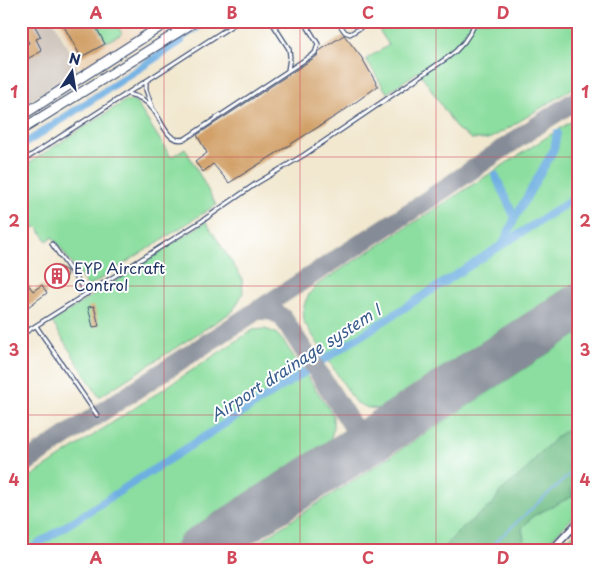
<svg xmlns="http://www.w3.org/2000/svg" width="599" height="572" font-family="'Playpen Sans',sans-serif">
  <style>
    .built { fill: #eed7bb }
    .industrial { fill: #ccc2b9 }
    .green { fill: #8bde9f; stroke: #53867e }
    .forest { fill: #70bd86; stroke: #467672 }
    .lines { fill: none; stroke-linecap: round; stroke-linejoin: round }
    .stream { stroke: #6eafe2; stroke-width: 2 }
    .canal { stroke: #6eafe2; stroke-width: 8 }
    .taxiway { stroke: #868c97; stroke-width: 19 }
    .runway { stroke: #868c97; stroke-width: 46 }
    .building { fill: #d2a067 }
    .service-casing { stroke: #3b4b6f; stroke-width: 5.5 }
    .minor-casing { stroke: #3b4b6f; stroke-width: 9 }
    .tertiary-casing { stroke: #3b4b6f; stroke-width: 10 }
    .secondary-casing { stroke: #3b4b6f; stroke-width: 11 }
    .service { stroke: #fff; stroke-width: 3 }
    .minor { stroke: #fff; stroke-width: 6 }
    .tertiary { stroke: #fff; stroke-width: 8 }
    .secondary { stroke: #fff; stroke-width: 9 }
    .grid { fill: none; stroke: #d1495b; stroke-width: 1; stroke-opacity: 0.55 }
    .labels { text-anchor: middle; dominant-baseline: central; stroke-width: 4; stroke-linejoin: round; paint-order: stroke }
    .poi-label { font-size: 15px; fill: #1b2f5e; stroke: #fff; text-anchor: start }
    .water-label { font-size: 16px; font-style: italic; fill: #385c8c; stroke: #fff }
    .neatline { fill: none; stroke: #d1495b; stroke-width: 2 }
    .grid-label { font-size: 16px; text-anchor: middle; font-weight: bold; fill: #d1495b }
  </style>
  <rect width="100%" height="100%" fill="#fff"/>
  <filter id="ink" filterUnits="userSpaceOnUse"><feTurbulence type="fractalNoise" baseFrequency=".02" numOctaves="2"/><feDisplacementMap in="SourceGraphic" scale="10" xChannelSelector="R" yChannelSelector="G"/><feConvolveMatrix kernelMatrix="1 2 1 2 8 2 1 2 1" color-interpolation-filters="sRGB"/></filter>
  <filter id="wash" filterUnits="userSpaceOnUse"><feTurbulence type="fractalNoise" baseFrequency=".0096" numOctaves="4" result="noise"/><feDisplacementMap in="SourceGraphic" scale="20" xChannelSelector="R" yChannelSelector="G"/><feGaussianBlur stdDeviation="1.12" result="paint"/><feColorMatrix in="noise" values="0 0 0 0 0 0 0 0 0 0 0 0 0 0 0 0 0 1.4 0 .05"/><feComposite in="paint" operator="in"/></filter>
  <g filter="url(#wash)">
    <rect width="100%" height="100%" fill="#f2e8d0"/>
    <path class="built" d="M56,21H160L81,68Z"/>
    <path class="industrial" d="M21,21H54L78,69L21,107Z"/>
    <path class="green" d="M95,21H115L122,34L106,42Z
      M373,21H578V85L507,129L489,139H472L457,129L419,71L387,93L366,59L389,45Z
      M125,101H134L139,107L171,157L185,148L216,205L88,287L53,237L47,241L37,226L22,235L28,244L21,249V168Z
      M578,117V280L383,409L368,408L355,402L304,322C302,306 305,297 317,285Z
      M206,222L242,278L243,293L233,311L99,397L52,322Z
      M265,329L276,333L284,342L333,415V431L330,440L323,451L165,551H21V483L253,330Z
      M578,334V512L540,551H245Z
      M578,529V551H557Z"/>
    <path class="forest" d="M578,422V483L571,489L573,496L533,516L522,528L525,545L517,551H440L463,527L493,504L500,492L528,468L539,454L559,435Z"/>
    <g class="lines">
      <path class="stream" d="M181,41L213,21
        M485,551L578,467"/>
      <path class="canal" d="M21,146L181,41
        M495,175L515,218L503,244
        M515,218L554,149L557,133
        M27,551L578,196"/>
      <path class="taxiway" d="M257,310L270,311L276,313L283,318L354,428C357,438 354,445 349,454
        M354,428L369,435L380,434
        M21,466C151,378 283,294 414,209C469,173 522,134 578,99"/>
      <path class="runway" d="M198,551L578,307"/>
    </g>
    <g id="blocks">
      <path class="building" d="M21,21H32L41,37L36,39L42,51L27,59L21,47L29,43L21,29Z
        M61,21H93L105,44L81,57Z
        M344,35L362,58L378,86L342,112L229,183L213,164L203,172L195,162L207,153L197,135L317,56L319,51Z
        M58,266L67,271L66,281L56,285L48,281L49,270Z
        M21,275L33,291L42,285L47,293L21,312Z
        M94,306L99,326L93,327L88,307Z"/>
    </g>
  </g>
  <g filter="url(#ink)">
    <use href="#blocks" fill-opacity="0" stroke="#3b4b6f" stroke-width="1"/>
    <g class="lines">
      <defs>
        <path id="service" d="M271,21L289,49L290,57L288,70
          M337,21L345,32L350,34L360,28L363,21
          M146,83V90L152,107
          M128,94C138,96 146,100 152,108C162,119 166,144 185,139L315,53L318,44L304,21
          M21,162L239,21
          M52,244L87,294
          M36,326L97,415
          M21,335L202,221L257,183L304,155L447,58C460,49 470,36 476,21"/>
        <path id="minor" d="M551,551L578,522
          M572,551L578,547"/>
        <path id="tertiary" d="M173,21L177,33"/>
        <path id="secondary" d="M21,116L169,21
          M21,130L196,21"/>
      </defs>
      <use href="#service" class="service-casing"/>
      <use href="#minor" class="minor-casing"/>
      <use href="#tertiary" class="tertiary-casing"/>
      <use href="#secondary" class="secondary-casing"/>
      <use href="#service" class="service"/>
      <use href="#minor" class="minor"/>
      <use href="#tertiary" class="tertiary"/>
      <use href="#secondary" class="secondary"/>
    </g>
  </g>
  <path class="grid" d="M164,21V551M300,21V551M436,21V551M21,157H578M21,286H578M21,415H578"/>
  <defs>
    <symbol id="building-ring" viewBox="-11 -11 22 22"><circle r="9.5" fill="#fff" stroke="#d1495b" stroke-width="1.5"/><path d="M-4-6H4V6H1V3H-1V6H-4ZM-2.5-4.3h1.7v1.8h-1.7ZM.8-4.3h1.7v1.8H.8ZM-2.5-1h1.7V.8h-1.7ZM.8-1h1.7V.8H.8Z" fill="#d1495b"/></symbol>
  </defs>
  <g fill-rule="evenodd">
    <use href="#building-ring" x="43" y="262" width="28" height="28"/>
  </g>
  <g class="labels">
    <g class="poi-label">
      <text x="74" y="267">EYP Aircraft<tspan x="74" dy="17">Control</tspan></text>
    </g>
    <g class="water-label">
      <text transform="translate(295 362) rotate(-33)">Airport drainage system I</text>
    </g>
  </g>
  <rect width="599" height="572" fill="none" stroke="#fff" stroke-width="55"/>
  <g transform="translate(72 72) rotate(12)" stroke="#ffffff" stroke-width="4" paint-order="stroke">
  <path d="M0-4L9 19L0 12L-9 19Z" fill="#1b2f5e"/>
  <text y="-8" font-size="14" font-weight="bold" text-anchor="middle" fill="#1b2f5e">N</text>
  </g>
  <rect x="28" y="28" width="544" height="516" class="neatline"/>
  <g class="grid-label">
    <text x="96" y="19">A</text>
    <text x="232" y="19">B</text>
    <text x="368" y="19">C</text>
    <text x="503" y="19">D</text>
    <text x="14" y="98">1</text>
    <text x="585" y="98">1</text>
    <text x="14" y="227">2</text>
    <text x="585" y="227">2</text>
    <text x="14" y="356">3</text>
    <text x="585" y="356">3</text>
    <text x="14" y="486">4</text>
    <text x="585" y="486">4</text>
    <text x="96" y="564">A</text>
    <text x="232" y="564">B</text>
    <text x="368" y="564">C</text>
    <text x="503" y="564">D</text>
  </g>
</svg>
